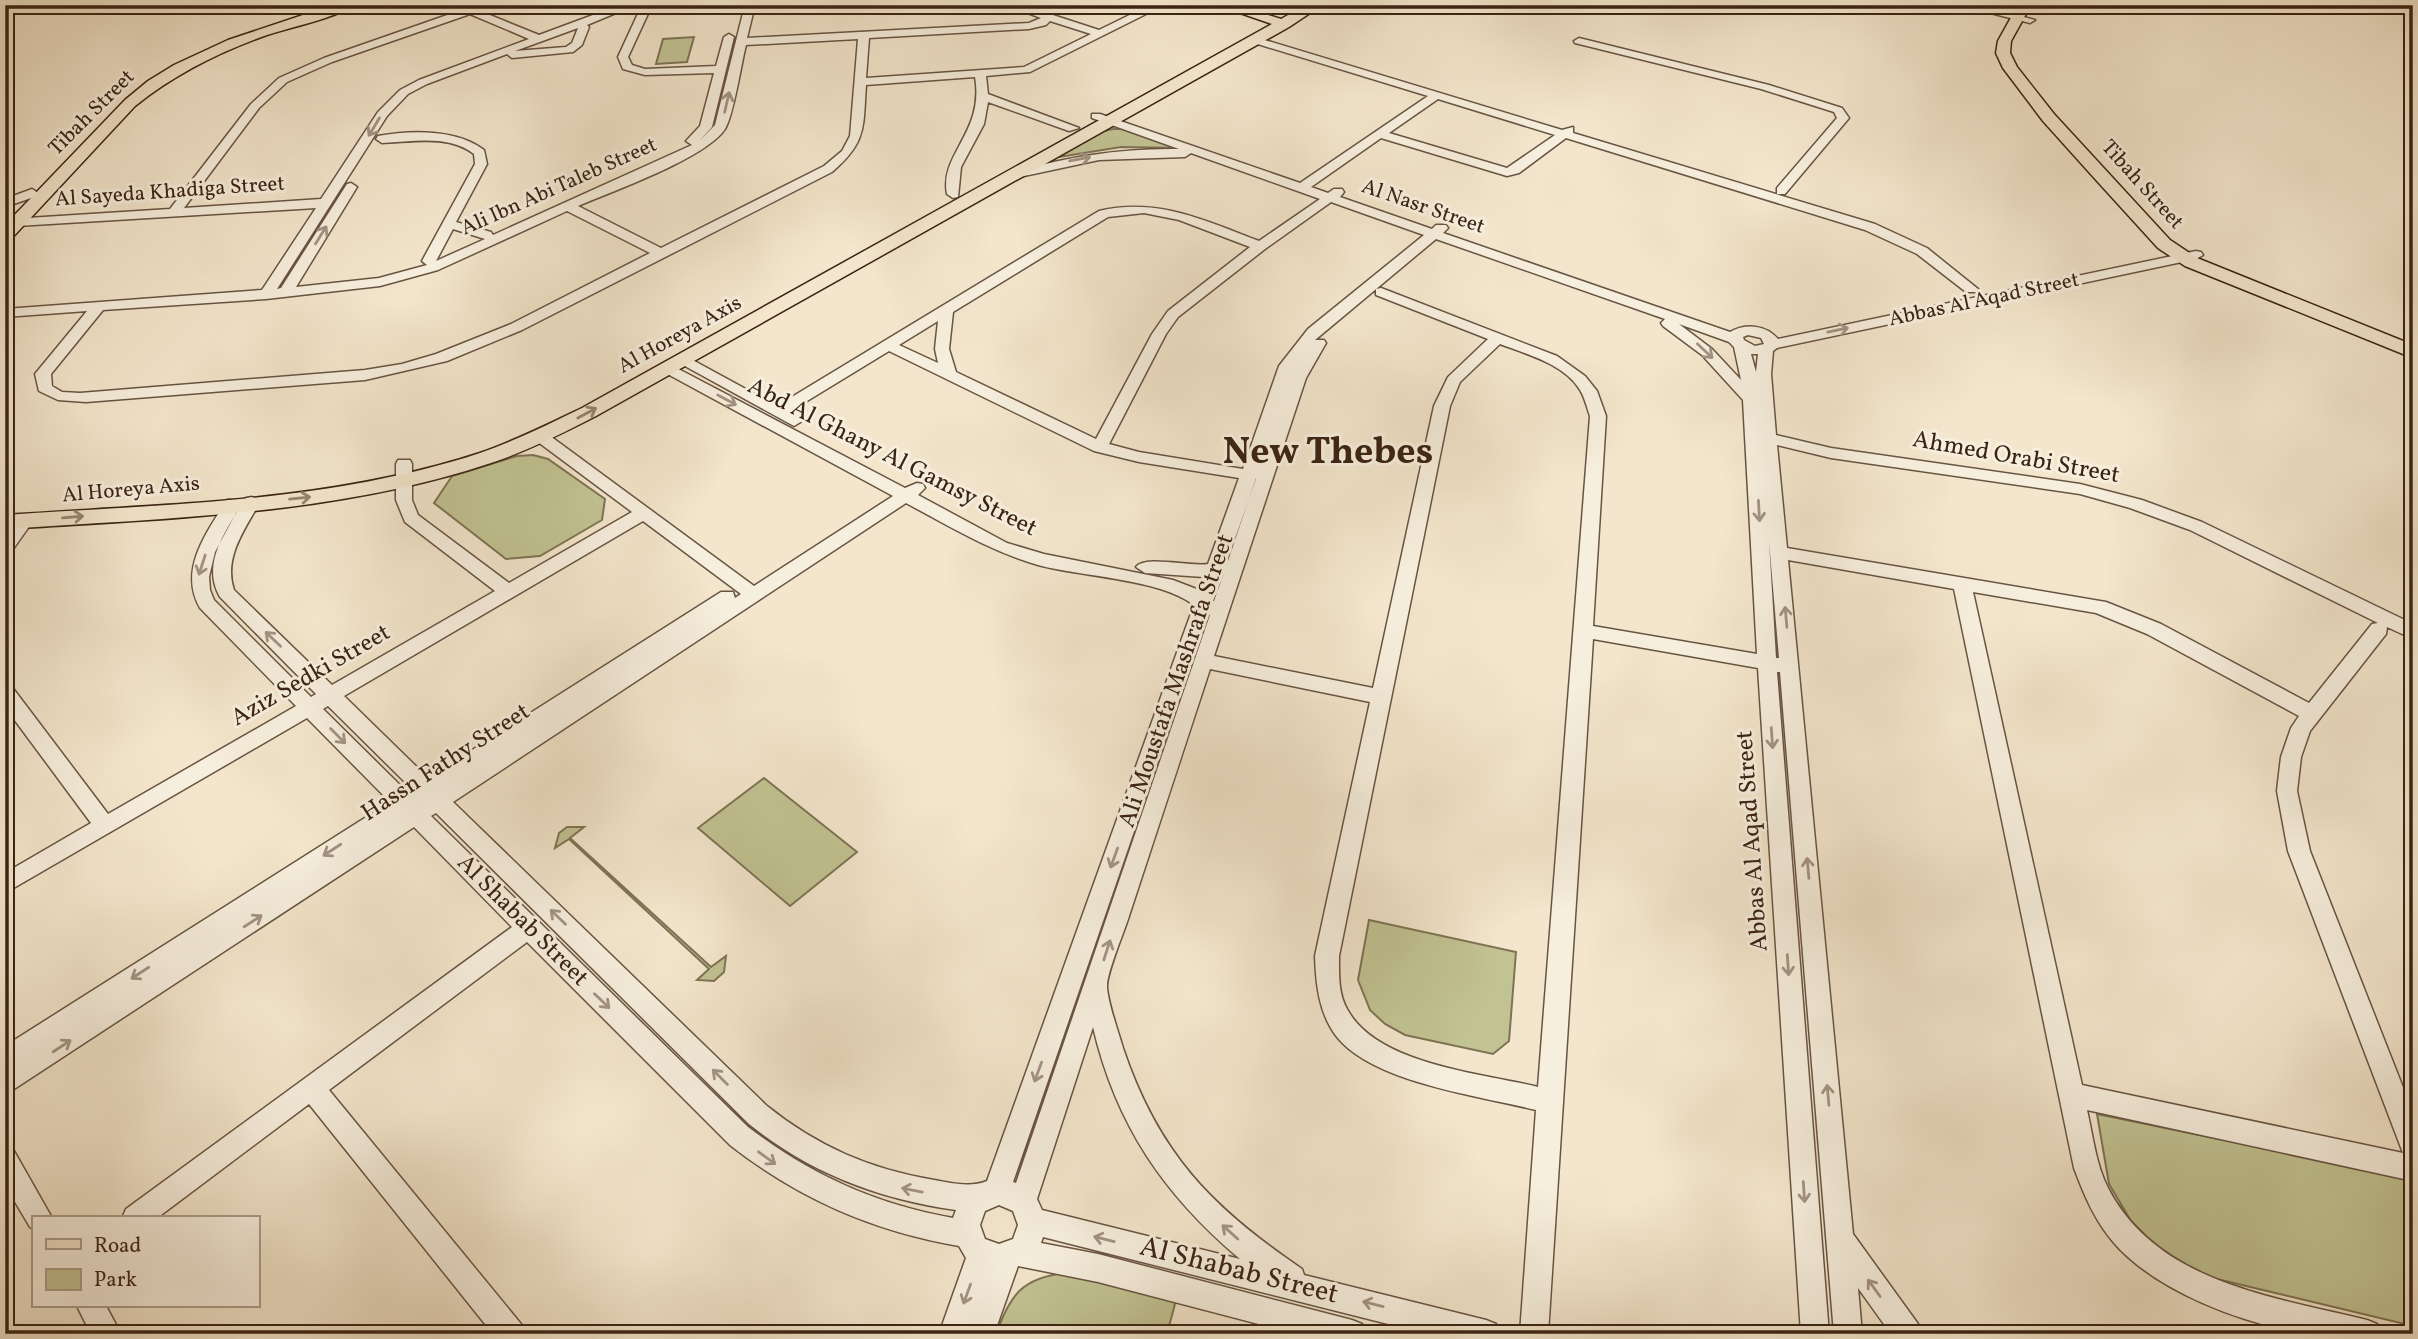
<svg xmlns="http://www.w3.org/2000/svg" width="2418" height="1339" font-family="Vollkorn,serif">
  <style>
    .green { fill: #c2c393; stroke: #7e7354; stroke-width: 2 }
    .lines { fill: none; stroke-linecap: round; stroke-linejoin: round }
    .minor-casing { stroke: #685442; stroke-width: 3 }
    .major-casing { stroke: #3a2314; stroke-width: 3 }
    .minor { fill: #f7efde; fill-rule: evenodd }
    .major { fill: #f3e6cc; fill-rule: evenodd }
    .oneway { stroke: #a29383 }
    .oneway2 { stroke: #968470 }
    .labels { text-anchor: middle; dominant-baseline: central; stroke-width: 6; stroke-linejoin: round; paint-order: stroke }
    .far-street-label { font-size: 21px; fill: #3a2314; stroke: #f7efde }
    .street-label { font-size: 24px; fill: #3a2314; stroke: #f7efde }
    .near-street-label { font-size: 28px; fill: #3a2314; stroke: #f7efde }
    .town-label { font-size: 38px; font-weight: bold; fill: #3a2314; stroke: #f7efde }
  </style>
  <rect width="100%" height="100%" fill="#f3e6cc"/>
  <filter id="stains"><feTurbulence type="fractalNoise" baseFrequency=".00286" numOctaves="4"/><feColorMatrix values="0 0 0 0 .2 0 0 0 0 .09 0 0 0 0 .02 0 0 0 .5 -.17"/></filter>
  <radialGradient id="worn" r=".72"><stop offset=".6" stop-color="#630" stop-opacity="0"/><stop offset="1" stop-color="#630" stop-opacity=".3"/></radialGradient>
  <path class="green" d="M694,37L687,62L656,64L663,39Z
    M1113,129H1127L1181,148L1121,147L1059,157L1100,132Z
    M533,455L548,459L605,499L602,520L540,556L506,559L434,503L452,476L517,456Z
    M764,778L857,852L790,906L698,828Z
    M567,827H584L570,838L711,967L726,956L724,972L714,981L697,980L709,969L569,839L555,848L559,833Z
    M1369,920L1516,952L1509,1041L1493,1054L1405,1035L1385,1024L1370,1010L1358,980Z
    M2097,1114L2404,1177L2413,1200V1326L2196,1274L2161,1251L2131,1221L2109,1184Z
    M1065,1273L1176,1300L1167,1334H996C1010,1295 1022,1278 1065,1273Z"/>
  <g class="lines">
    <defs>
      <path id="minor" d="M476,5H492L480,11L539,35L620,5H635L587,25L589,27L582,45L573,52L512,58L507,54L427,84L408,94L387,116L277,289L281,288L347,184L351,183L357,187L296,287L379,278L427,265L422,261L475,164L474,154C448,134 413,142 382,143L376,139L378,136C411,130 457,129 484,150L487,164L456,222L491,232L493,235L692,145L686,141L700,126L714,73L645,75L623,69L618,57L642,5H652L628,57L632,65L645,69L716,66L724,37L729,34L734,37L712,127L700,140L715,125L745,5H755L747,38L1029,23L1041,18L1006,5H1022L1099,30L1150,5H1164L1030,72L986,76L988,94L1079,128L1069,131L988,102L984,124L961,167L958,197L953,198L947,194C939,154 985,132 975,77L866,85C863,128 867,142 832,172L522,330L447,361L365,380L86,402L58,400L39,391L35,374L87,311L5,317V309L262,290L316,208L17,226L10,222L12,219L170,209L251,104L279,78L324,58ZM470,14L529,39L419,80L400,90L378,112L321,199L184,208L259,108L287,82L332,62ZM1050,21L1091,34L1024,67L866,78L869,38L1029,29L1046,25ZM578,28L572,43L566,47L515,51ZM858,39L850,136L842,151L824,166L661,248L578,206C613,191 706,158 725,129C734,114 741,64 746,45ZM567,211L650,253L511,324L436,354L402,364L365,370L80,393L62,392L52,386L51,374L103,310L266,299L380,286L438,270ZM453,229L485,239L436,261Z
        M1959,5H1979L2035,20L2030,23Z
        M1255,37L1562,130L1573,127V133L1875,224L1927,248L1978,289L1976,292H1966L1917,254L1865,230L1566,138L1519,173L1507,176L1381,138L1311,187L1328,193L1334,189H1342L1344,192L1340,197L1432,229L1436,225H1446L1448,228L1443,233L1730,332C1746,323 1766,325 1778,339L2196,251L2201,252L2203,255L2196,259L1777,348L1773,351L1771,374L1776,435L1831,448L2080,484L2142,500L2202,522L2413,624V639L2387,627L2386,634L2310,731L2301,757L2297,791L2310,851L2413,1113V1181L2087,1110C2093,1136 2096,1165 2108,1188C2157,1283 2274,1297 2367,1320L2377,1324L2381,1334C2357,1334 2330,1337 2306,1333C2244,1325 2156,1291 2114,1243C2095,1221 2084,1195 2074,1168L1954,589L1788,560L1853,1234L1918,1324L1922,1334H1891L1858,1288L1862,1334H1834L1780,672H1777L1829,1334H1801L1758,668L1593,639L1548,1334H1520L1536,1110C1481,1096 1374,1083 1337,1037C1319,1014 1316,985 1315,956L1370,702L1210,669C1183,752 1156,834 1129,916C1125,930 1106,974 1107,987C1108,1003 1118,1031 1123,1048C1158,1153 1212,1208 1302,1269L1304,1275L1486,1320L1496,1324L1500,1334H1428L1043,1237L1041,1243L1098,1254L1352,1320L1362,1324L1366,1334H1297L1098,1282L1018,1266L994,1334H939L966,1258L959,1246C873,1231 799,1199 730,1145L527,942L329,1090L521,1324L525,1334H493L309,1104L157,1218H122L126,1209L512,927L414,827L5,1095V1046L390,802L307,718L5,893V873L91,823L5,707V685L12,687L108,814L296,706L200,608C178,570 207,532 227,500H239L241,504L215,552L209,577L210,590L214,600L311,697L316,694L220,597C200,563 228,527 246,498L252,497L260,502C245,529 223,558 234,590L332,685L495,591L405,522L396,500V464L398,460H410L412,464V500L418,515L509,583L632,512L534,439L532,436L540,431L546,433L754,586L893,496L662,371L659,368L662,365L667,363L905,488L917,483L923,484L925,488L918,495L1007,543L1044,554L1173,580L1199,590L1204,577L1145,573L1136,567C1145,555 1191,567 1208,564L1239,478L1139,462L1094,451L889,351L789,412L802,421L794,426L674,360L677,357H687L777,406L1099,211C1157,197 1206,221 1259,241L1320,199L1191,153L1185,157L1099,160L1010,179V173C1065,157 1121,148 1179,149L1092,118V114H1100L1300,183L1428,96L1251,42L1250,40ZM1438,99L1555,135L1507,168L1389,133ZM1331,202L1424,235L1308,329L1279,366L1243,469L1139,452L1109,444L1166,334L1178,317L1265,249ZM1144,213L1179,220L1250,247L1168,311L1152,334L1096,439L956,372L949,349L953,312L1108,217ZM1436,239L1665,319L1661,323L1663,326L1702,355L1743,400L1757,654L1593,626L1606,416L1597,391L1585,376L1557,356L1381,288L1376,289V295L1488,339L1448,377L1434,406L1373,688L1214,656L1306,378L1326,343L1324,340H1315ZM938,321L935,349L938,363L899,345ZM1679,324L1729,342L1734,347L1741,380L1712,349ZM1748,335L1761,338L1764,344L1755,346L1744,340L1743,337ZM1500,344C1526,354 1565,364 1580,390C1585,398 1587,408 1590,416L1538,1087C1482,1073 1377,1065 1347,1009C1338,993 1339,974 1339,956L1450,406L1460,382ZM1751,354H1758L1756,372ZM1777,445L1831,458L2080,494L2130,508L2190,530L2378,623L2372,624L2309,703L2161,624L2106,602L1787,548ZM1256,478L1228,561H1227L1256,479ZM906,503C949,526 990,551 1038,565C1082,577 1158,578 1194,605L987,1181C970,1188 952,1183 934,1180C870,1169 818,1147 767,1106L453,802ZM643,521L741,594L735,598L733,592H721L428,778L344,696ZM1769,541L1779,658H1776ZM1224,573L1214,601H1213ZM1973,592L2096,613L2147,634L2299,716L2291,728L2281,757L2277,791L2288,851L2403,1153L2082,1085ZM1209,614L1210,615L1016,1183L1013,1182ZM328,706L411,788L406,791L323,709ZM436,813L749,1124C810,1173 878,1199 956,1210L953,1218C875,1204 811,1175 748,1127L431,816ZM1093,1027C1116,1125 1164,1195 1240,1259L1042,1210L1037,1199ZM999,1205L1013,1211L1018,1225L1013,1239L999,1244L985,1239L980,1225L985,1211Z
        M1579,38L1769,85L1842,108L1849,118L1785,194H1777V188L1837,118L1834,112L1761,89L1575,43L1574,41Z
        M32,189L38,193L37,196L5,207V199Z
        M24,515L33,521L11,552L5,554C5,539 7,521 24,515Z
        M5,1147L14,1151L52,1218H33V1229L30,1227L5,1185Z
        M77,1306H106L121,1334H91Z"/>
      <path id="major" d="M333,5H353C339,17 288,28 267,35C219,52 175,74 135,106L11,239L5,240V225L125,100L148,81L174,65L228,40Z
        M1217,5H1237L1281,19L1306,5H1322L1289,27L596,416C563,433 529,450 494,462C337,515 169,518 5,529V515C163,504 328,503 480,453C515,441 549,424 582,408L1272,24Z
        M2018,5H2031L2011,41L2010,53L2017,67L2054,114L2170,240L2197,258L2413,345V358L2185,266L2158,248L2097,181L2043,121L2003,68L1996,53L1998,41Z"/>
    </defs>
    <use href="#minor" class="minor-casing"/>
    <use href="#major" class="major-casing"/>
    <use href="#minor" class="minor"/>
    <use href="#major" class="major"/>
  </g>
  <defs><path id="oneway-shaft" d="M-6 0H5M1.5-3L5.5 0L1.5 3" fill="none" stroke-width="1.6" stroke-linecap="round" stroke-linejoin="round" transform="scale(1.75)"/></defs>
  <g class="oneway">
    <use href="#oneway-shaft" transform="translate(727 102) rotate(-77)"/>
    <use href="#oneway-shaft" transform="translate(374 127) rotate(121)"/>
    <use href="#oneway-shaft" transform="translate(1080 159) rotate(-10)"/>
    <use href="#oneway-shaft" transform="translate(321 235) rotate(-58)"/>
    <use href="#oneway-shaft" transform="translate(1838 330) rotate(-12)"/>
    <use href="#oneway-shaft" transform="translate(1705 351) rotate(43)"/>
    <use href="#oneway-shaft" transform="translate(727 400) rotate(28)"/>
    <use href="#oneway-shaft" transform="translate(1759 511) rotate(87)"/>
    <use href="#oneway-shaft" transform="translate(202 565) rotate(108)"/>
    <use href="#oneway-shaft" transform="translate(1786 617) rotate(-95)"/>
    <use href="#oneway-shaft" transform="translate(273 639) rotate(-136)"/>
    <use href="#oneway-shaft" transform="translate(338 736) rotate(45)"/>
    <use href="#oneway-shaft" transform="translate(1772 738) rotate(86)"/>
    <use href="#oneway-shaft" transform="translate(332 850) rotate(147)"/>
    <use href="#oneway-shaft" transform="translate(1114 858) rotate(110)"/>
    <use href="#oneway-shaft" transform="translate(1808 868) rotate(-95)"/>
    <use href="#oneway-shaft" transform="translate(558 917) rotate(-136)"/>
    <use href="#oneway-shaft" transform="translate(253 921) rotate(-33)"/>
    <use href="#oneway-shaft" transform="translate(1107 950) rotate(-72)"/>
    <use href="#oneway-shaft" transform="translate(1788 965) rotate(86)"/>
    <use href="#oneway-shaft" transform="translate(140 973) rotate(147)"/>
    <use href="#oneway-shaft" transform="translate(602 1001) rotate(44)"/>
    <use href="#oneway-shaft" transform="translate(62 1046) rotate(-33)"/>
    <use href="#oneway-shaft" transform="translate(1038 1072) rotate(110)"/>
    <use href="#oneway-shaft" transform="translate(720 1077) rotate(-135)"/>
    <use href="#oneway-shaft" transform="translate(1828 1095) rotate(-95)"/>
    <use href="#oneway-shaft" transform="translate(767 1158) rotate(36)"/>
    <use href="#oneway-shaft" transform="translate(912 1190) rotate(-169)"/>
    <use href="#oneway-shaft" transform="translate(1804 1192) rotate(86)"/>
    <use href="#oneway-shaft" transform="translate(1230 1232) rotate(-138)"/>
    <use href="#oneway-shaft" transform="translate(1104 1239) rotate(-166)"/>
    <use href="#oneway-shaft" transform="translate(1874 1288) rotate(-126)"/>
    <use href="#oneway-shaft" transform="translate(967 1294) rotate(110)"/>
    <use href="#oneway-shaft" transform="translate(1373 1304) rotate(-166)"/>
  </g>
  <g class="oneway2">
    <use href="#oneway-shaft" transform="translate(587 413) rotate(-28)"/>
    <use href="#oneway-shaft" transform="translate(300 498) rotate(-6)"/>
    <use href="#oneway-shaft" transform="translate(73 517) rotate(-5)"/>
  </g>
  <g class="labels">
    <g class="far-street-label">
      <text transform="translate(92 113) rotate(-45)">Tibah Street</text>
      <text transform="translate(2142 185) rotate(48)">Tibah Street</text>
      <text transform="translate(559 187) rotate(-24)">Ali Ibn Abi Taleb Street</text>
      <text transform="translate(170 192) rotate(-4)">Al Sayeda Khadiga Street</text>
      <text transform="translate(1423 207) rotate(19)">Al Nasr Street</text>
      <text transform="translate(1984 300) rotate(-12)">Abbas Al Aqad Street</text>
      <text transform="translate(680 335) rotate(-29)">Al Horeya Axis</text>
      <text transform="translate(131 490) rotate(-5)">Al Horeya Axis</text>
    </g>
    <g class="street-label">
      <text transform="translate(892 458) rotate(27)">Abd Al Ghany Al Gamsy Street</text>
      <text transform="translate(2016 458) rotate(10)">Ahmed Orabi Street</text>
      <text transform="translate(311 676) rotate(-30)">Aziz Sedki Street</text>
      <text transform="translate(1177 681) rotate(-71)">Ali Moustafa Mashrafa Street</text>
      <text transform="translate(446 763) rotate(-33)">Hassn Fathy Street</text>
      <text transform="translate(1753 841) rotate(-94)">Abbas Al Aqad Street</text>
      <text transform="translate(522 921) rotate(45)">Al Shabab Street</text>
    </g>
    <g class="near-street-label">
      <text transform="translate(1239 1271) rotate(14)">Al Shabab Street</text>
    </g>
    <g class="town-label">
      <text x="1328" y="453">New Thebes</text>
    </g>
  </g>
  <rect width="2418" height="1339" fill="none" stroke="#f3e6cc" stroke-width="28"/>
  <rect x="7" y="7" width="2404" height="1325" fill="none" stroke="#3a2314" stroke-width="3.5"/>
  <rect x="14" y="14" width="2390" height="1311" fill="none" stroke="#3a2314" stroke-width="2"/>
  <rect x="32" y="1216" width="228" height="91" fill="#f7efde" stroke="#ab9d8d" stroke-width="2"/>
  <rect x="46" y="1239" width="35" height="10" fill="#f3e6cc" stroke="#ab9d8d" stroke-width="2"/>
  <text x="94" y="1252" font-size="21" fill="#3a2314">Road</text>
  <rect x="46" y="1269" width="35" height="21" fill="#c2c393" stroke="#ab9d8d" stroke-width="2"/>
  <text x="94" y="1286" font-size="21" fill="#3a2314">Park</text>
  <rect width="100%" height="100%" filter="url(#stains)"/>
  <rect width="100%" height="100%" fill="url(#worn)"/>
</svg>
